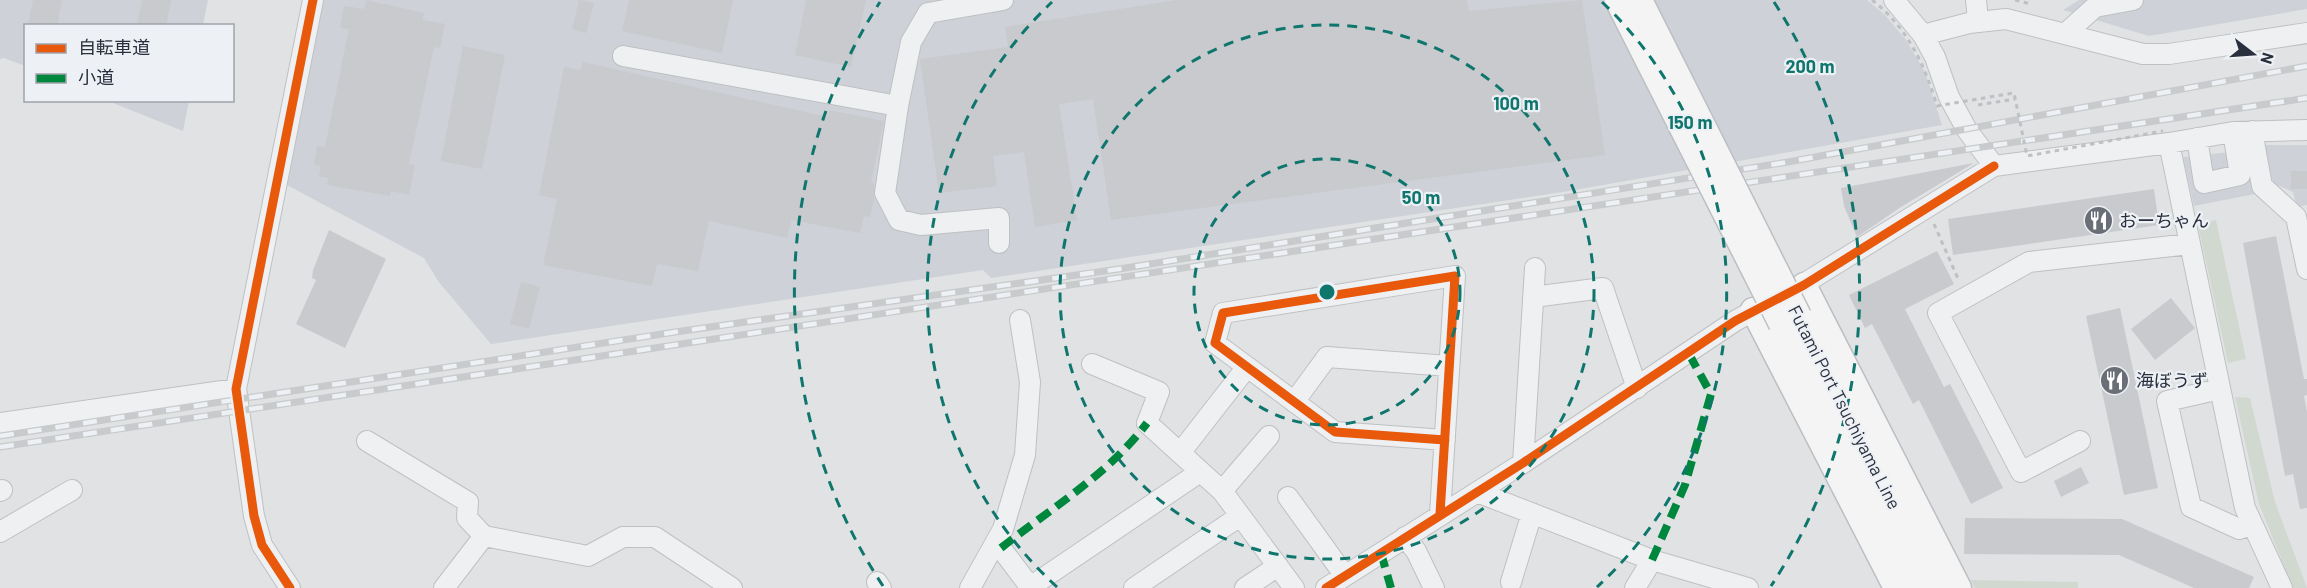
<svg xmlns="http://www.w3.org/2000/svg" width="2307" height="588" font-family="Barlow,'Noto Sans JP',sans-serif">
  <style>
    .built { fill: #ced1d7 }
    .green { fill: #d1d8d0 }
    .building { fill: #c8cacd }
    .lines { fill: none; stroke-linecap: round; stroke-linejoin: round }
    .minor-casing { stroke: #bec0c2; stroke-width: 22 }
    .major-casing { stroke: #bcbfc2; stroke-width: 27 }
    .path { stroke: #bec0c4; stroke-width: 3; stroke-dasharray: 4.5 4.5; stroke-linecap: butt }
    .minor { stroke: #eff0f1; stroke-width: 20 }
    .major { stroke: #f4f4f5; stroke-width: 24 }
    .rail-casing { stroke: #c8cacc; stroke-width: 7 }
    .rail { stroke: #edf0f4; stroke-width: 4.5; stroke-dasharray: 14; stroke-linecap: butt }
    .major-bridge-casing { stroke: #bcbfc2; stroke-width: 27; stroke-linecap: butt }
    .path-bridge { stroke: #bec0c4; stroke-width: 3; stroke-dasharray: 4.5 4.5; stroke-linecap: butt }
    .major-bridge { stroke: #f4f4f5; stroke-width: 24 }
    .quiet { stroke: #00873e; stroke-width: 8; stroke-dasharray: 15 8; stroke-linecap: butt }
    .cycleway-casing { stroke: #edf0f4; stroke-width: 13 }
    .cycleway { stroke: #e8590c; stroke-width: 9 }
    .ring { fill: none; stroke: #0f766e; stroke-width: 3; stroke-dasharray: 10 8 }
    .labels { text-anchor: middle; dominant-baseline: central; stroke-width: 4.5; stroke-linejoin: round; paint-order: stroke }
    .poi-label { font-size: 18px; fill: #292f3c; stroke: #edf0f4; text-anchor: start }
    .street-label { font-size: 18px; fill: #292f3c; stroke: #edf0f4 }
    .centre { fill: #0f766e; stroke: #edf0f4; stroke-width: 3 }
    .ring-label { font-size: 18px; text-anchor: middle; font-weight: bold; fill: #0f766e; stroke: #edf0f4; stroke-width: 4.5; stroke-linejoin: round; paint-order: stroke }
  </style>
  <rect width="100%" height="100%" fill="#e0e2e4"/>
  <path class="built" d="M0,0H208L203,25L26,26L25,66L4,58L0,59Z
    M324,0H1867L1885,15L1906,40L1925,72L1942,125L1569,191L991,278L983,270L491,344L438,281L424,258L285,184Z
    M2079,0H2307V9L2149,36L2063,10Z
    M108,101H189L183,131Z
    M2264,145H2307V205L2297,207L2293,192L2273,183Z
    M2251,150L2260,193L2194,206L2183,157Z"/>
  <path class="green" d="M2216,220L2246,359L2228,363L2198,225Z
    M2235,397L2250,398L2275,502L2307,588H2293L2259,504Z
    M1971,580L2078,582V588H1975Z"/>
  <path class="building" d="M33,0H62L57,26H28Z
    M142,0H171L166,26H137Z
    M366,0L424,13L422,20L445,24L440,48L434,47L409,164L415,165L409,195L391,191L390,196L327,185L328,178L319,176L321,166L314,165L317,146L325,147L349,29L340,28L344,6L364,9Z
    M579,0L594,3L586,33L572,29Z
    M629,0H733L722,53L622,31Z
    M806,0H866L851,67L795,55Z
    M1177,0H1467L1469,11L1582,0L1605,155L1111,220L1093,99L1059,104L1077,220L1035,227L1024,152L993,156L997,186L939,193L920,59L1008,47L1005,27Z
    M463,46L505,55L482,169L441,161Z
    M583,62L828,117L829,110L884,121L871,182L874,183V197L870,217L864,216L860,233L791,220L787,238L709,221L698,271L657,264L652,286L543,265L557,199L539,195L564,67L580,70Z
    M1974,163L1901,207L1857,237L1844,206L1841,188Z
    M2291,171H2307V189H2291Z
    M2154,189L2159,225L1953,255L1948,219Z
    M329,230L386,259L345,348L296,324L316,280L312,278L313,270Z
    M2276,236L2304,379H2307V395L2304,396L2307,412V508L2300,509L2293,474L2285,476L2243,243Z
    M1937,251L1954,284L1905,309L1944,387L1950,384L2003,488L1971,504L1919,400L1913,404L1872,324L1865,328L1849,295Z
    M521,282L540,287L529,329L510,324Z
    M2171,298L2195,328L2155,360L2131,329Z
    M2120,308L2158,488L2124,495L2086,316Z
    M2081,467L2089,483L2061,497L2054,481Z
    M1965,518L2122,519L2254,577L2249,588H2194L2119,555L1964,554Z"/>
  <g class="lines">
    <defs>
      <path id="minor" d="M1894,0L1923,35L1935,57L1949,97L1967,130L1994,166L2169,143L2233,132L2307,130
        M1976,0L1978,21
        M2066,33L2095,7L2133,0
        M1923,35L1969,23L2006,19L2143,54H2169L2307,33
        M623,56L898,106
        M2252,131L2262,186L2296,217L2307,269
        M2197,138L2204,183L2240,175L2233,132
        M2169,143L2245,508L2282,588
        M999,243V218L921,225L899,220L885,193L898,106L911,42L928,13L1003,0
        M1792,291L1994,166
        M1533,297L1603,288L1637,388
        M1092,364L1159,392L1147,423L1222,491L1294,588
        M2220,389L2167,401L2191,507L2239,529L2251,525
        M1294,402L1327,357L1449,366
        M0,423L236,389
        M367,441L468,502L467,518L484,536L444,588
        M2080,441L2021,472L1938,313L2029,262L2190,244
        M1180,453L1247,367
        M1523,463L1535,268
        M0,491L2,490
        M1222,491L1269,436
        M1477,492L1652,560L1635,588
        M1288,497L1345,576
        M1440,514L1455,276L1223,313L1215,343L1335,432L1445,440
        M0,532L72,490
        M484,536L588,556L623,537H655L732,588
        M1405,537L1416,551L1434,588
        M997,543L1031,588
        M1652,560L1748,588
        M877,582L881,588
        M1511,582L1532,513
        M1030,587L1200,472
        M290,588L262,545L254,516L236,389L313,0
        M970,588L1003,529L1025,455L1030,382L1020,320
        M1134,588L1240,516
        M1245,588L1278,566
        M1326,588L1523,463L1735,321L1766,304"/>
      <path id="major" d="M1804,285L1959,588
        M1753,310L1896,588
        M1799,316L1938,588
        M1781,324L1915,588"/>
    </defs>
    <use href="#minor" class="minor-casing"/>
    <use href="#major" class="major-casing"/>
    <path class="path" d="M2015,0L2031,4
      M1978,105L2015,99
      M1934,224L1959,281"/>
    <use href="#minor" class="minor"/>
    <use href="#major" class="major"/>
    <defs>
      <path id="rail" d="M0,436L675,332L1119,269L1788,162L2307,66
        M0,447L2307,98"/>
    </defs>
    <use href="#rail" class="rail-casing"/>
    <use href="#rail" class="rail"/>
    <defs>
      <path id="major-bridge" d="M1617,0L1781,324
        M1640,0L1799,316"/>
    </defs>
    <use href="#major-bridge" class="major-bridge-casing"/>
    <path class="path-bridge" d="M1872,0C1907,27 1925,65 1937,106L2014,93L2027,156L2163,131"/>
    <use href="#major-bridge" class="major-bridge"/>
    <path class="quiet" d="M1001,548C1050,509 1109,474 1147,423
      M1381,553L1391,588
      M1652,560L1685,485L1711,394L1689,354"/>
    <defs>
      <path id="cycleway" d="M1440,514L1455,276L1223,313L1215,343L1335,432L1445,440
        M290,588L262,545L254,516L236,389L313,0
        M1326,588L1523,463L1735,321L1804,285L1994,166"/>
    </defs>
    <use href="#cycleway" class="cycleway-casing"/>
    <use href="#cycleway" class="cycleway"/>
  </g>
  <g class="ring">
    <circle cx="1327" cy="292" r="133"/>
    <circle cx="1327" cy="292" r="267"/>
    <path d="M1057 587A400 400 0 0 1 1052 2M1602 2A400 400 0 0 1 1597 587"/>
    <path d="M883 586A533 533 0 0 1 880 2M1774 2A533 533 0 0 1 1771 586"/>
  </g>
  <defs>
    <symbol id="restaurant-disc" viewBox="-11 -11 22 22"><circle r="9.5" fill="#696e77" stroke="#edf0f4"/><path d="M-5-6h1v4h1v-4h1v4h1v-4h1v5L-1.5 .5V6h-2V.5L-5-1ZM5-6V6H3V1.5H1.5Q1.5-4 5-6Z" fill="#fff"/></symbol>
  </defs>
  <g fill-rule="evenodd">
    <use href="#restaurant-disc" x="2082" y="204" width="33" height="33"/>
    <use href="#restaurant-disc" x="2098" y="364" width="33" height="33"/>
  </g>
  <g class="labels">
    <g class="poi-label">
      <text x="2119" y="220">おーちゃん</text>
      <text x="2136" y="380">海ぼうず</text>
    </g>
    <g class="street-label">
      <text transform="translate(1845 407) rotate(63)">Futami Port Tsuchiyama Line</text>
    </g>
  </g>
  <circle cx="1327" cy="292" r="9" class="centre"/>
  <g class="ring-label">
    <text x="1810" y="73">200 m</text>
    <text x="1516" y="110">100 m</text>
    <text x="1690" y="129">150 m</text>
    <text x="1421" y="204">50 m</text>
  </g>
  <rect x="24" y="24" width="210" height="78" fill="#edf0f4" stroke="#9fa3aa" stroke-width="1.5"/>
  <rect x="36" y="44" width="30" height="9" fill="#e8590c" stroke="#9fa3aa" stroke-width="1.5"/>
  <text x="78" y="54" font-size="18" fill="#292f3c">自転車道</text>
  <rect x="36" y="74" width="30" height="9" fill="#00873e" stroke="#9fa3aa" stroke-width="1.5"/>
  <text x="78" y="84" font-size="18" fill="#292f3c">小道</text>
  <g transform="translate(2253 54) rotate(107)" stroke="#edf0f4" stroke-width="4.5" paint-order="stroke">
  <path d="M0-4.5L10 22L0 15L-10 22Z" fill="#292f3c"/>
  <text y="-9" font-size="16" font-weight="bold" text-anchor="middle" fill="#292f3c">N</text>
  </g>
</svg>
